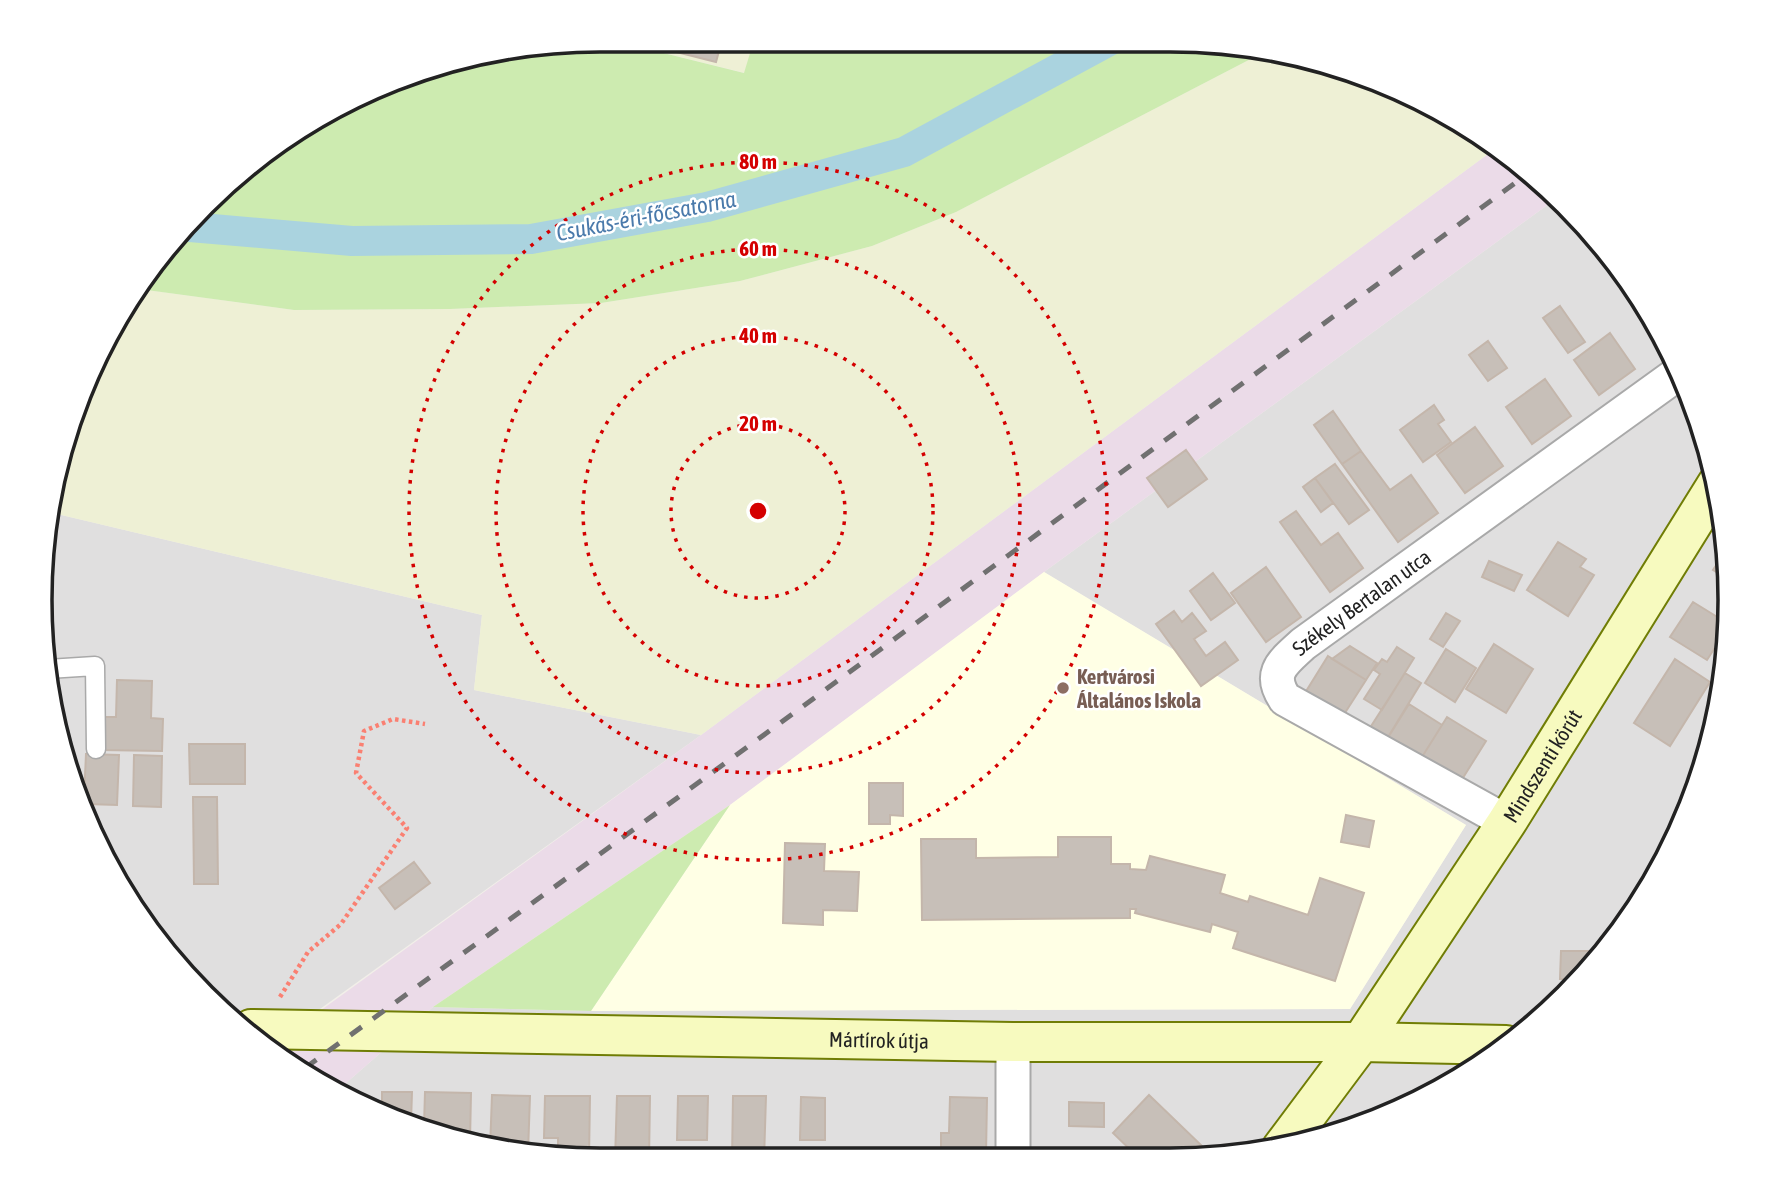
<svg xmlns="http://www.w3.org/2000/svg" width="1770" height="1200" font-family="'Asap Condensed',sans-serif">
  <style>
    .residential { fill: #e0dfdf }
    .industrial { fill: #ebdbe8 }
    .education { fill: #ffffe5 }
    .farmland { fill: #eef0d5 }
    .grass { fill: #cdebb0 }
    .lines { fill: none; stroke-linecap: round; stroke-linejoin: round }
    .canal { stroke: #aad3df; stroke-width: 30 }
    .building { fill: #c7bfb8; stroke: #c4b6ab; stroke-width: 2 }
    .lane-casing { stroke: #a9a9a9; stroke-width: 21 }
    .street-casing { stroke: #a9a9a9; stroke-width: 37 }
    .secondary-casing { stroke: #707d05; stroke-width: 42 }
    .path { stroke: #fa8072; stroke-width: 4.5; stroke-dasharray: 3.5 3.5; stroke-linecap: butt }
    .lane { stroke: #fff; stroke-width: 18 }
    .street { stroke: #fff; stroke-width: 33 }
    .secondary { stroke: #f7fabf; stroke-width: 38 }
    .rail { stroke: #707070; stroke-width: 5; stroke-dasharray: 14 14; stroke-linecap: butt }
    .ring { fill: none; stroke: #d40000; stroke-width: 3.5; stroke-dasharray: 3.5 7 }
    .education-dot { fill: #8d6e63; stroke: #fff; stroke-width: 2.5 }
    .labels { text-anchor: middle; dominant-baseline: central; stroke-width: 5; stroke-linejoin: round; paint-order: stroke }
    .street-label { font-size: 21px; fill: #222; stroke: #fff }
    .education-label { font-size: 21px; font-weight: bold; fill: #785e54; stroke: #fff; text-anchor: start }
    .water-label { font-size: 23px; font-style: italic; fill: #4a7aab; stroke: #fff }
    .rim { fill: none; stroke: #222; stroke-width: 3.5 }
    .centre { fill: #d40000; stroke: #fff; stroke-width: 3.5 }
    .ring-label { font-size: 21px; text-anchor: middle; font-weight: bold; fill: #d40000; stroke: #fff; stroke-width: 5; stroke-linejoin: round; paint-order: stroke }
  </style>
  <rect width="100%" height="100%" fill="#f2efe9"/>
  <path class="residential" d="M1557,198L1566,204L1635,289L1687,385L1719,490L1730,600L1719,709L1687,814L1636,911L1566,996L1481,1065L1385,1117L1280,1149L1170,1160H600L491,1149L352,1102L337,1091L433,1007L591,1011L1350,1009L1466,825L1044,572Z
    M53,513L482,615L474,690L701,735L313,1014L231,1015L204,996L115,880L51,710L41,563Z"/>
  <path class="industrial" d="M1492,151L1557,198L1044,572L730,805L433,1007L337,1091L273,1045L701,735Z"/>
  <path class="education" d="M1044,572L1466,825L1350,1009L591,1011L730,805Z"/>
  <path class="farmland" d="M611,40H754L745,73Z
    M1268,50L1279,51L1418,98L1492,151L701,735L474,690L482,615L53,513L83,386L139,289L294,310L450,309L601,303L740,281L872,246L956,212Z"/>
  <path class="grass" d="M600,40H611L744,73L754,40H1170L1268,50L956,212L872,246L740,281L601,303L450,309L294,310L139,289L156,259L289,135L420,70Z
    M730,805L591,1011L433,1007Z"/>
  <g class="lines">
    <path class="canal" d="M190,227L352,241L531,239L707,207L904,152L1111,40"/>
  </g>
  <path class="building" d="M629,40H722L716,62Z
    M1626,277L1638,294L1632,299L1619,282Z
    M1560,306L1585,342L1568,353L1543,318Z
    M1645,308L1665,345L1640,311Z
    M1610,333L1635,369L1599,395L1574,360Z
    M1488,341L1507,368L1488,381L1469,355Z
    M1545,379L1571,416L1532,444L1506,407Z
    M1434,405L1444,420L1438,424L1451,442L1423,462L1400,430Z
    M1333,411L1361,451L1342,464L1314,425Z
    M1475,427L1503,466L1465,493L1437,455Z
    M1186,450L1207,479L1168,507L1147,478Z
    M1361,451L1390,490L1411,475L1438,513L1398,542L1342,464Z
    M1335,464L1369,510L1349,524L1315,478Z
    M1315,478L1333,503L1321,512L1303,487Z
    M1296,511L1321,545L1338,533L1363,568L1330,592L1280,522Z
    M1558,542L1586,559L1580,567L1594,575L1568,616L1527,590Z
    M1725,552L1728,579L1713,570Z
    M1489,561L1522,575L1514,591L1482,577Z
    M1266,567L1301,617L1266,642L1231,593Z
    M1213,573L1235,603L1211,620L1190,591Z
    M1693,602L1727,623V629L1707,660L1670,637Z
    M1174,611L1182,622L1192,613L1206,631L1194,639L1206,656L1225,642L1238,660L1201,686L1156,624Z
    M1446,613L1460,621L1443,647L1430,639Z
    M1494,644L1533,669L1506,713L1466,689Z
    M1350,646L1377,663L1366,680L1332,659Z
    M1397,647L1414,658L1382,710L1364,699L1380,674L1374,670L1382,659L1387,662Z
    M1446,649L1476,668L1455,702L1425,683Z
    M1328,656L1366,680L1343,716L1305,693Z
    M1675,659L1710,682L1670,746L1634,723Z
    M1405,673L1421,683L1385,742L1368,731Z
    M117,680L152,681L151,718L163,719L162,751L101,750L102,717H116Z
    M1409,704L1442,725L1417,765L1384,744Z
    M1447,717L1486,741L1456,789L1417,765Z
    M189,744H245V784H190Z
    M86,754L119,755L117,805L87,804L84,798Z
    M134,755L162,756L161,807L133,806Z
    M869,783H903V816L890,815V824H869Z
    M193,797H217L218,884H194Z
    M1346,815L1374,821L1369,847L1341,842Z
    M1058,837H1111V864H1130V869L1146,870L1150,856L1225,875L1220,893L1248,902L1250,896L1308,915L1320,878L1364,893L1335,981L1233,948L1238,932L1212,924L1210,932L1135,913L1136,909H1130V918L922,920L921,839H976V858L1058,857Z
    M785,843L825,844L824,871L859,872L857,911L823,910V925L783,923Z
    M414,862L430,883L395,909L379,888Z
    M1561,951H1602L1569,992V979H1560Z
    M382,1092H412L411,1122L371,1108L382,1107Z
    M425,1092L471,1093L470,1142L424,1126Z
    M492,1095L530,1096L528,1153L490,1149Z
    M1149,1095L1202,1146L1191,1158L1141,1160L1113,1133Z
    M545,1096H590L589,1159L558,1156V1138H544Z
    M617,1096H650L649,1160H615Z
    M678,1096H708L707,1140H677Z
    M733,1096H766L764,1160H732Z
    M801,1097L825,1098V1140H800Z
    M950,1097L987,1098L986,1155L941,1154V1133H949Z
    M1069,1102L1104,1103V1127L1069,1126Z"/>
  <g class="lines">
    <defs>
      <path id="lane" d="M48,669L95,666L96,749"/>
      <g id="street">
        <path id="s1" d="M1507,822L1285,699C1267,672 1284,662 1303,644L1680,372"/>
        <path d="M1013,1042V1160"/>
      </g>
      <g id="secondary">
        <path id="s2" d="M251,1029L1013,1042H1361L1506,1045"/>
        <path id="s3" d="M1281,1149L1361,1042L1507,822L1717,484"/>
      </g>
    </defs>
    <use href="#lane" class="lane-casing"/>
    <use href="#street" class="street-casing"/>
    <use href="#secondary" class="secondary-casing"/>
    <path class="path" d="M280,997L308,952L341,924L407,828L356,773L364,731L393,719L425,724"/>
    <use href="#lane" class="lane"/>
    <use href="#street" class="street"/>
    <use href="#secondary" class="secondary"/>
    <path class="rail" d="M305,1068L757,740L1526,175"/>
  </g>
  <g class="ring">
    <circle cx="758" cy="511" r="87"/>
    <circle cx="758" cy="511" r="175"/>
    <circle cx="758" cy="511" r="262"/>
    <circle cx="758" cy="511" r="349"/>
  </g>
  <circle class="education-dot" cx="1063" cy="688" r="7"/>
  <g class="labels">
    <g class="street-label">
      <text stroke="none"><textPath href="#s1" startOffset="392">Székely Bertalan utca</textPath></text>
      <text stroke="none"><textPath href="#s3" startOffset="464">Mindszenti körút</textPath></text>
      <text stroke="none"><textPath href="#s2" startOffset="628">Mártírok útja</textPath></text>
    </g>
    <g class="education-label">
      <text x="1077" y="676">Kertvárosi<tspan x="1077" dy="24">Általános Iskola</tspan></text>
    </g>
    <g class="water-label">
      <text transform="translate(646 216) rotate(-11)">Csukás-éri-főcsatorna</text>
    </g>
  </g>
  <path d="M0 0H1770V1200H0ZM600 52H1170A548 548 0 0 1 1718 600V600A548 548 0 0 1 1170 1148H600A548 548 0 0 1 52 600V600A548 548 0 0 1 600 52Z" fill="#fff" fill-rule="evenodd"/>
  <path class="rim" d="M600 52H1170A548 548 0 0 1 1718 600V600A548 548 0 0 1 1170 1148H600A548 548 0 0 1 52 600V600A548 548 0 0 1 600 52Z"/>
  <circle cx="758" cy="511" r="10" class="centre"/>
  <g class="ring-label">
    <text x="758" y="169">80 m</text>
    <text x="758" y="256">60 m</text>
    <text x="758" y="343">40 m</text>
    <text x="758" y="431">20 m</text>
  </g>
</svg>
